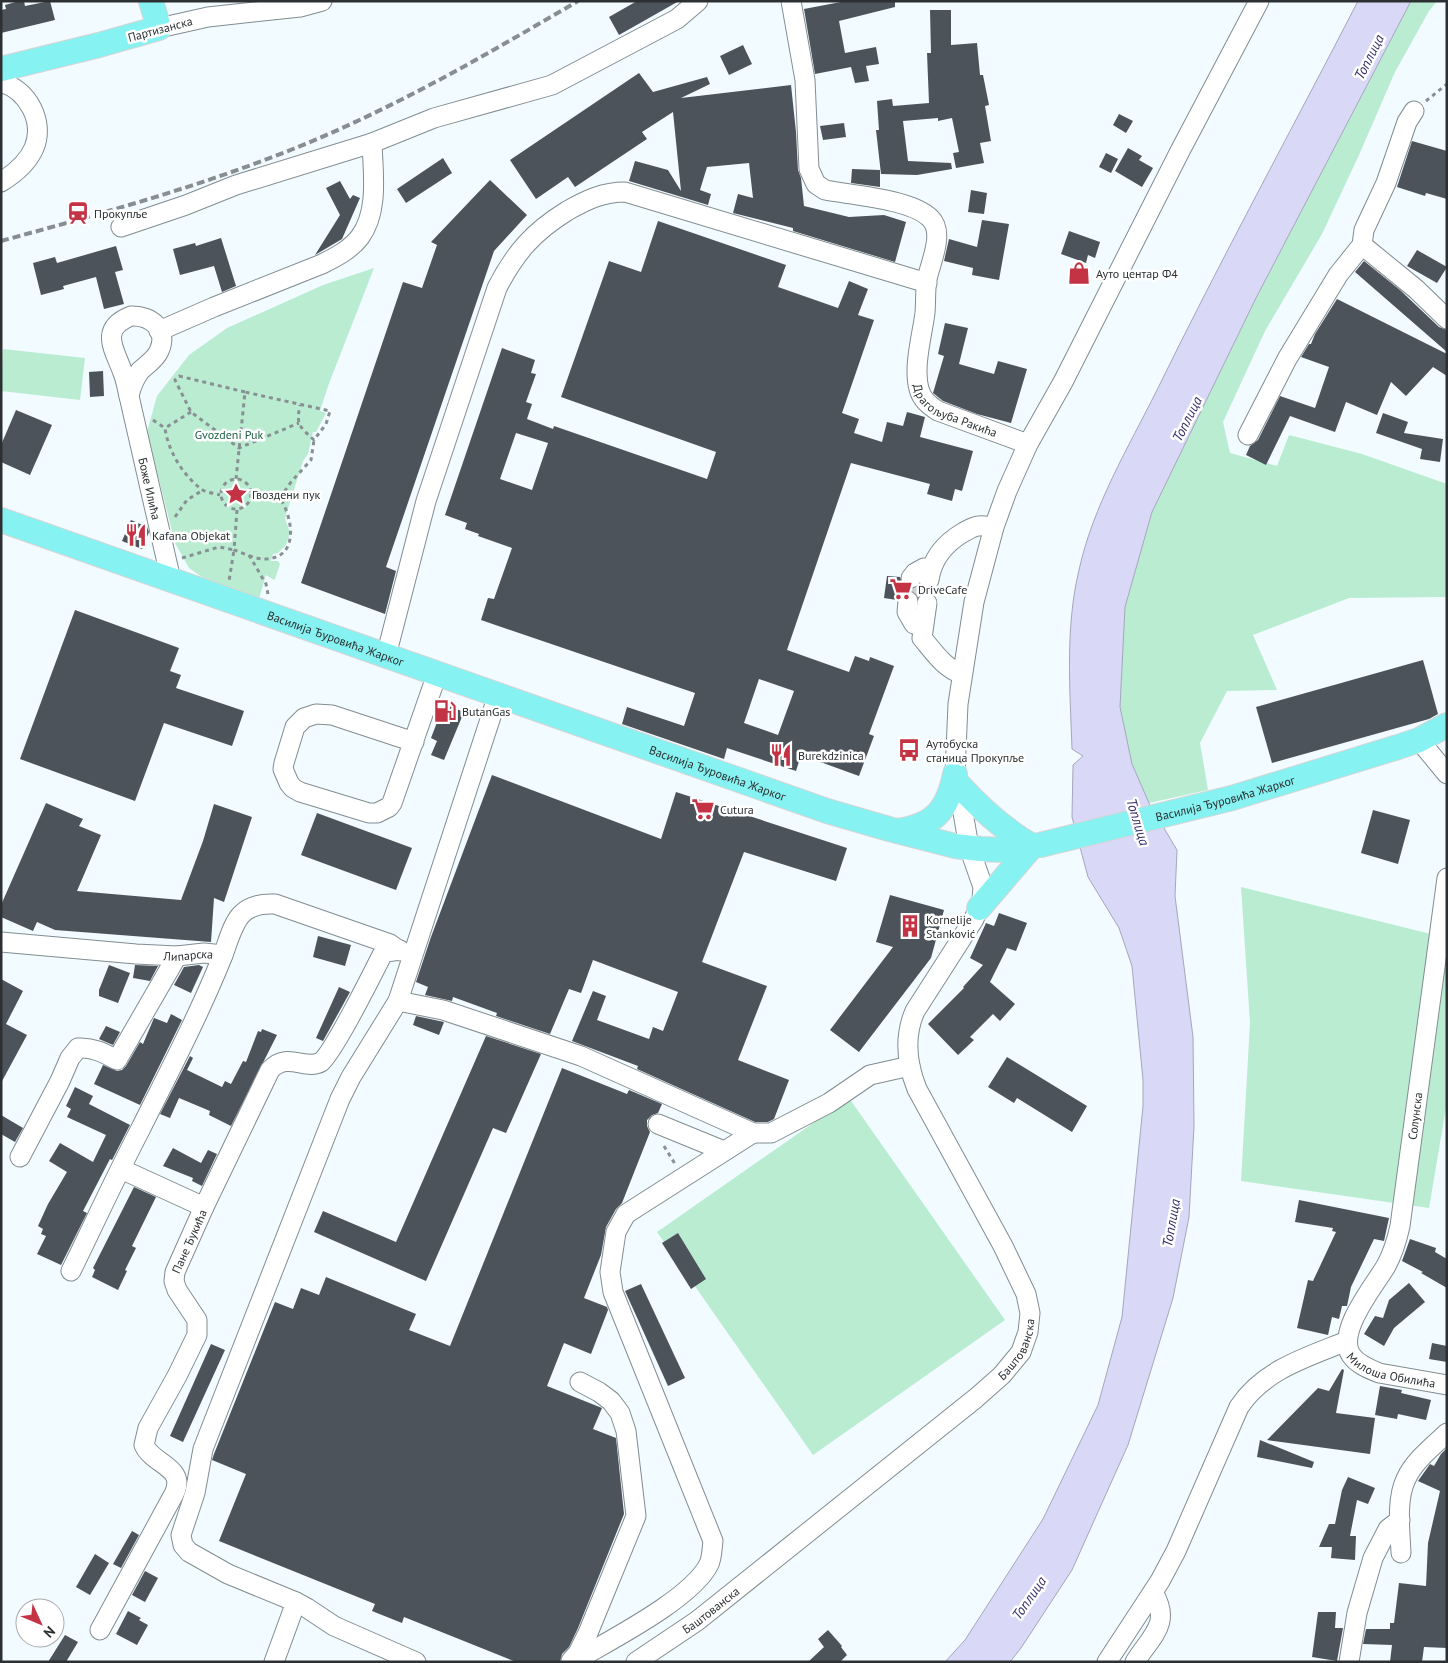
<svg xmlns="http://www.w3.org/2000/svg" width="1448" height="1663" viewBox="0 0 1448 1663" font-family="'PT Sans',sans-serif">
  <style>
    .green { fill: #baecd2 }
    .water { fill: #d9d8f7; stroke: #a5a6bc }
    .building { fill: #4d535a; fill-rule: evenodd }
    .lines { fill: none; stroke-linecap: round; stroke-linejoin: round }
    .minor-tunnel { stroke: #cad2d6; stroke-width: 19; stroke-dasharray: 19 9; stroke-linecap: butt }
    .minor-casing { stroke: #828d91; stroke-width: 21 }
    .major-casing { stroke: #d5d6d6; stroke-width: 26 }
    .path { stroke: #899093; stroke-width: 3; stroke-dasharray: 4 4; stroke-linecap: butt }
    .minor { stroke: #fff; stroke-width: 19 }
    .major { stroke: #86f2f1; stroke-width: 24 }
    .rail { stroke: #878e90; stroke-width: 4; stroke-dasharray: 8 4; stroke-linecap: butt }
    .labels { text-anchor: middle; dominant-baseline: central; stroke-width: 5; stroke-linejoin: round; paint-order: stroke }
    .street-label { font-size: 12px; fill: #2c3032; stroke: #fff }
    .poi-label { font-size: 12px; fill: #2c3032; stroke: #fff; text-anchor: start }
    .park-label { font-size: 12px; fill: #1d5e43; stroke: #fff }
    .water-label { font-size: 14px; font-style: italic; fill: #362e69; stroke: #fff }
  </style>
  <rect width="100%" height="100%" fill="#f2fbff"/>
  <g class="green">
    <path d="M1411,1H1437L1429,11L1395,72L1359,155L1322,234L1265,331L1223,422L1230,453L1277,466L1289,435L1362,454L1447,484V597L1349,598L1253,635L1277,690L1227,691L1200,743L1208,790L1149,803L1132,764L1120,707L1125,607L1152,512L1256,298Z"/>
    <path d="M374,268L328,386L320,411L326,413L316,432H313L308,454L303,461L285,518L290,533L286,545L278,553L273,554L271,561H278L280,564L275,579L274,580L266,575L258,602L219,589L189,568L175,543L147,432L157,396L189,355L227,328L323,285Z"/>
    <path d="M3,349L85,358L80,400L1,391Z"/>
    <path d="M1241,887L1431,934L1447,913V1102L1429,1208L1241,1181L1250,1023Z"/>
    <path d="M849,1098L1005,1320L813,1455L657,1232Z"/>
  </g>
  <path class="water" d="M1358,1H1411L1256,298L1152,512L1125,607L1120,707L1132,764L1149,803L1177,850L1175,896L1193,1037L1194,1126L1189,1217L1173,1298L1128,1445L1072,1570L1021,1648L1010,1662H945L965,1640L1043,1519L1098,1405L1122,1317L1143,1106V1080L1132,966L1119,928L1088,877L1072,817L1073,765L1083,756L1072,749C1070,690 1065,628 1079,570C1093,506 1128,448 1157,390C1221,259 1291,131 1358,1Z"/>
  <g class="building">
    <path d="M19,1H24L25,6L50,1L55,20L1,33V10L6,9L5,5Z"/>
    <path d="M637,1H679L619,35L609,17Z"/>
    <path d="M846,1H895V7L839,21L845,53L876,47L879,64L866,66L869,81L855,83L851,67L815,74L804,9Z"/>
    <path d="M930,10H951V45L977,43L980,75H983L989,105L985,106L991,141L980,143L984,163L956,168L953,153L959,152L952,118L938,121V118L903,121L908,161L951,163L952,169L917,175L881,174L876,130H879L877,101L892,99L893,106L929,103L927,53H931Z"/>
    <path d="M743,45L752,64L729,75L720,56Z"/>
    <path d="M639,73L653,92L707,77L710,84L681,98L791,85L796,132L798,170L801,178L804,206L849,217L884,215L906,222L895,262L793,231V228L733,213L738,194L753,198L749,163L707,167L700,190L711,194L708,205L629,181L635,161L668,170L681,191L673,112L642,132L647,139L575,187L568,177L536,199L510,160Z"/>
    <path d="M1119,114L1133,121L1126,133L1113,125Z"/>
    <path d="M844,123L846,137L823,140L820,126Z"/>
    <path d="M1412,141L1447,151V199L1426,193L1425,196L1397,187Z"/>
    <path d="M1128,148L1142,156L1139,160L1153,168L1142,187L1115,171Z"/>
    <path d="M1106,153L1118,159L1111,173L1099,167Z"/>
    <path d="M443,158L452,173L406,203L397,189Z"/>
    <path d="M852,169L880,170V187L851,183Z"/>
    <path d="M490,180L527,215L494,251L386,567L396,571L385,614L301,583L403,282L422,288L437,245L431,242Z"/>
    <path d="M340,181L350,199L353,195L360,198L342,239L315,255L340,215L326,188Z"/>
    <path d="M971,190L987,193L984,214L968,212Z"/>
    <path d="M982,220L1009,224L999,280L972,275L973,268L944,261L949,239L977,247Z"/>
    <path d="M658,221L786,265L778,287L838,308L849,281L868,289L858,315L874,320L842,413L859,419L854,433L882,442L887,422L903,426L907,412L925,417L920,437L973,451L962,491L955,489L952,501L927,494L930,484L851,463L787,650L849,672L855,656L869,661L870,657L894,666L869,734L874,736L859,776L801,755L796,771L727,748L724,759L622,724L627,707L684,726L695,693L481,620L488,598L494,599L512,548L478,536L479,534L465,529L467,523L445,515L502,348L535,360L531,373L536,374L526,402L532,404L527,419L553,429L554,426L707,479L716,452L561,397L609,261L641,272ZM516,433L548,443L532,490L500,479ZM759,679L794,691L778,735L744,723Z"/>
    <path d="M1069,231L1100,242L1095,258L1088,255L1086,263L1061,254Z"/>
    <path d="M221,238L236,286L222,292L214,266L180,275L173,249L195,243L196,246Z"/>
    <path d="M116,246L123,270L115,272L124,304L104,309L96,277L63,286L64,289L41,295L33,263L55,257L57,263Z"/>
    <path d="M1417,250L1447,267L1437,283L1407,266Z"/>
    <path d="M1364,261L1400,290L1439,327L1447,330V352L1355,272Z"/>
    <path d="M1337,299L1447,354V376L1433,367L1406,396L1391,382L1377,415L1346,402L1335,432L1290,416L1266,465L1246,455L1250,446L1258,440L1280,396L1315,408L1329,367L1301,357L1309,344H1311L1315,334Z"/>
    <path d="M945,323L968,328L959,364L994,374L998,361L1027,369L1011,423L977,414L943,401L933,393L944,356L938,354Z"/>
    <path d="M103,371L104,396L90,397L89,372Z"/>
    <path d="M16,410L52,425L30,475L1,462V445Z"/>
    <path d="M1383,413L1408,422L1404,433L1443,439L1440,462L1420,459L1422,449L1376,433Z"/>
    <path d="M131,520L147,527L149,532L142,549L122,541Z"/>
    <path d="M887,576L900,577L904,586L909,589H915L919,585L927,591L937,588L936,596L928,592L922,593L918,596L914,592L909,590L904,591L899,594L897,600L884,598Z"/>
    <path d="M75,610L179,648L170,671L181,675L176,688L244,711L232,746L164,723L135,801L20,759Z"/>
    <path d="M1423,660L1438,714L1429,719L1272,763L1256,707Z"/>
    <path d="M444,704L464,712L444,760L431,755L437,741L431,738Z"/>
    <path d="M492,775L661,839L676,792L847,848L836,881L744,852L702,962L767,986L738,1060L789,1080L774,1119L768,1122H755L637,1069L638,1066L572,1041L593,991L606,996L597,1020L649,1039L653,1027L663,1031L678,992L593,960L581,993L569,989L550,1034L496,1016L497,1013L453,997L452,1001L425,995L428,987L416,982L431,937Z"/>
    <path d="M46,803L83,819L79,826L101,835L77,891L181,900L203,841L214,804L252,817L224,902L214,898L211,942L55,930L37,922L33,931L1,917V905Z"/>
    <path d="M1373,810L1410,820L1398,864L1361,853Z"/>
    <path d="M317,813L412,848L396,890L301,855Z"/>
    <path d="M890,895L944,910L931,958L859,1052L830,1030L893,947L876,942Z"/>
    <path d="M999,913L1027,923L1016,951L1007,948L990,982L1015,1004L1000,1021L993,1014L970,1037L974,1040L958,1055L928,1024L964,988L963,987L983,965L970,958L986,923L994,926Z"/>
    <path d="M318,936L351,945L345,966L313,957Z"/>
    <path d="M109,965L130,973L118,1003L99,996V990Z"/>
    <path d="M135,965L158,966L150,981L133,978Z"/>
    <path d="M199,965L203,967L191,993L174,985L184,967Z"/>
    <path d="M1,979L23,991L6,1024L27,1035L1,1083Z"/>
    <path d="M339,987L350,992L323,1041L316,1038Z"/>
    <path d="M171,1014L182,1020L140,1105L94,1084L103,1065L117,1071L122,1070L126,1066L140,1042L143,1044L154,1018L167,1023Z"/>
    <path d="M416,1016L444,1022L439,1035L413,1025Z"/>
    <path d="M106,1026L120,1032L113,1045L99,1039Z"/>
    <path d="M262,1029L277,1035L231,1126L209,1115L210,1111L179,1098L170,1118L160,1114L190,1056L193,1058L187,1070L222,1087L225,1081L231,1084L243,1061L246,1062L258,1031L261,1032Z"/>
    <path d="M486,1036L541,1054L506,1133L493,1128L426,1281L314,1232L323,1211L396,1242Z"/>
    <path d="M1007,1057L1087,1106L1072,1132L1017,1098L1014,1103L988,1087Z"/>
    <path d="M562,1068L627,1094L629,1090L662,1104L658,1113L652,1115L647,1120V1126L650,1132L622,1203L616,1209L606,1227L601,1255L584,1298L607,1307L608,1310L591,1354L564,1343L547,1386L602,1408L593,1429L616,1438L624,1514L578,1628L569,1647L562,1654L560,1662H516L404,1617L402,1623L372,1611L375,1604L219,1541L246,1474L212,1460L214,1454L275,1302L293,1309L301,1288L319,1295L326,1277L416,1314L409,1330L450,1346Z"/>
    <path d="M75,1087L93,1096L89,1104L130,1125L112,1160L110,1159L83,1211L87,1213L61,1265L37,1254L46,1236L41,1234L43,1229L38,1226L48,1204L67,1172L49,1161L60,1143L93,1162L106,1135L67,1117L71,1109L66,1106Z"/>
    <path d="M1,1115L23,1128L15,1142L1,1134Z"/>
    <path d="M173,1148L201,1163L208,1150L217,1154L202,1186L192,1181L193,1178L163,1166Z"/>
    <path d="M134,1187L156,1197L132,1246L136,1248L125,1270L127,1271L118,1290L92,1277L95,1270L93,1268Z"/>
    <path d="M1299,1200L1389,1218L1384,1241L1374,1239L1351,1287L1347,1306H1342L1339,1319L1332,1317L1328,1335L1297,1328L1308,1280L1313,1281L1336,1232L1332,1231L1333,1228L1295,1222Z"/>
    <path d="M678,1233L706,1279L691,1289L662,1243Z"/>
    <path d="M1410,1239L1436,1248L1435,1252L1447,1259V1288L1421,1273L1423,1272L1402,1261Z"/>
    <path d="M1409,1283L1425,1302L1394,1328L1384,1346L1364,1334L1375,1316L1383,1318L1389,1300Z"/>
    <path d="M641,1284L685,1378L668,1386L625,1291Z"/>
    <path d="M1432,1343L1447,1346V1362L1429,1359Z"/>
    <path d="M211,1344L225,1350L183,1442L170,1436Z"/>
    <path d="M1342,1369L1344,1370L1336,1413L1375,1418L1370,1454L1267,1440L1318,1388L1329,1391Z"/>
    <path d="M1380,1386L1402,1390L1401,1393L1431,1400L1426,1420L1398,1414L1397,1419L1375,1415Z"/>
    <path d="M1260,1440L1314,1462L1312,1468L1257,1457Z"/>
    <path d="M1447,1448V1648L1424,1647L1422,1662H1390L1392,1645L1363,1644L1366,1629H1390V1623H1394L1399,1583L1426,1586L1428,1543L1440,1491L1418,1481L1430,1464L1434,1466L1441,1454Z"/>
    <path d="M1348,1477L1375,1488L1368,1504L1357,1500L1350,1536H1356L1355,1560L1331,1558L1332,1547H1319L1329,1524H1335L1342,1490Z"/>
    <path d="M132,1531L139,1535L121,1568L113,1564Z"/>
    <path d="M95,1554L109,1563L90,1595L76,1587Z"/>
    <path d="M145,1571L158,1578L145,1602L132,1595Z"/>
    <path d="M128,1611L141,1618L139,1620L148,1625L137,1645L116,1634Z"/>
    <path d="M1318,1612H1336L1335,1628H1343L1337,1661L1312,1657Z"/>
    <path d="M828,1630L842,1646L841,1647L847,1655L840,1662H808L824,1647L818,1639Z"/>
    <path d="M65,1635L78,1642L66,1662H48Z"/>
  </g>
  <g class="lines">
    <path class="minor-tunnel" d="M917,602L919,579"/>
    <defs>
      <g id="minor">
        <path id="s1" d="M791,1L805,80L809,169L816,184L825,190C851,195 911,199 930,218C945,232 931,261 927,279C925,290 926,302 925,313C922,336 913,367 919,389C922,400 929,405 938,411L1028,444"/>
        <path d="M159,28L208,17L300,7L322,1"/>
        <path d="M1,82C28,90 45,122 34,148C28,162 14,174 1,182"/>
        <path d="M121,227L186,205L236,185L372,143L434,118L552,85L677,19L698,1"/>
        <path d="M1362,245L1416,289L1447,319"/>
        <path d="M131,316C151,315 169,330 159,351C155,360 146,365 140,371C134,379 131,387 129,396C127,388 126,380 123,373C115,350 98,329 131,316Z"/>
        <path d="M159,331L214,307L322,264C336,257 350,250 360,237C379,211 373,173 372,143"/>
        <path id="s2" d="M129,396L171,580"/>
        <path d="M1248,435L1287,359L1338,275L1362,245L1364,230L1386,183L1407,122L1414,111"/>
        <path d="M911,578L915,573L924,568"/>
        <path d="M929,580C932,558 945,543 964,532C968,530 974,526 979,526C983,525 989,527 994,527"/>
        <path d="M908,601L907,612L914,624"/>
        <path d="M927,603L922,638C934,652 944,668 962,674"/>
        <path d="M386,656L426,501L497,288C515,253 533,232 567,211C586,200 603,192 625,192L927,283"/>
        <path d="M1419,740L1447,774"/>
        <path d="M414,742L332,715L316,714L304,718L295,727L284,763L283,769L289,783L293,788L300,792L369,813H377L389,807L392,803L437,674"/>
        <path id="s3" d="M1447,878L1400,1226C1397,1240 1393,1253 1386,1266C1374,1286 1336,1332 1351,1355C1357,1364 1369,1369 1379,1373L1447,1385"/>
        <path id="s4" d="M1,942L136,954L177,956L204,953L223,955C234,925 237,902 275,904L390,944L400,951"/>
        <path d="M398,1001L443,1010L581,1056L753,1133H771L829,1103L870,1075L910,1066"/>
        <path d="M658,1124L724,1151"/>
        <path d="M20,1157L60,1081L70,1058L78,1048C93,1047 104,1053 117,1060L177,956"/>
        <path d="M121,1169L204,1207"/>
        <path d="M71,1271C94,1224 116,1176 140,1130C169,1072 199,1015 223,955"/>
        <path d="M1401,1553C1400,1531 1396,1499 1406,1479C1414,1461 1432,1447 1447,1433"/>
        <path d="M296,1602L307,1608L334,1626L416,1662"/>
        <path id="s5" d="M100,1630L174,1494C187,1467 153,1465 144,1445L148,1428L177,1376L197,1335V1320L177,1290L174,1281L175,1272L204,1207L270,1070C288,1051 305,1071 321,1062C331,1057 374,971 382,955L386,952L400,950"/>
        <path d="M571,1661L578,1653L588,1633L636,1516L626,1431L620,1413L611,1401L599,1392L580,1382"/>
        <path d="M274,1662L296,1602L228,1574L189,1552L183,1545L181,1535L195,1493L203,1449L340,1099L351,1077L398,1001L498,695"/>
        <path d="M573,1662C608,1641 692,1599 709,1564C712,1558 712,1548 713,1541L613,1292L610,1272L616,1232L626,1214L753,1133"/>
        <path id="s6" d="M636,1662L697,1621L976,1398L1002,1375L1021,1352L1028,1332L1030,1313L1026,1294L1003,1246L917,1089C907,1064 904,1036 915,1011L974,919L982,899L983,887L969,847L958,784L955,774L958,704L974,602L994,527L1007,491L1028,444L1063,382L1180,151L1259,1"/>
        <path d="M1107,1662L1160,1581L1176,1551L1239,1407C1263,1370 1307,1357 1347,1341"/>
        <path d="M1135,1662C1151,1636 1172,1624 1153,1592"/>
        <path d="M1349,1662L1357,1613L1373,1558L1388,1529L1400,1520"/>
      </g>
      <g id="major">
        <path d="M1,69L99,45L159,28L151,1"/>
        <path id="s7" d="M1,520L827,811L889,829L955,846L981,849L1005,850L1040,845L1232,798L1398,747L1419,740L1447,725"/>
        <path d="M958,784C980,808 1004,830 1032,846L979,908"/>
        <path d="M897,831C934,826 948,810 955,774"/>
      </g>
    </defs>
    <use href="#minor" class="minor-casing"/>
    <use href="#major" class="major-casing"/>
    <g class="path">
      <path d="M1426,101L1447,84"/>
      <path d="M245,392L179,376L175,380L191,412L239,448L299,423"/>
      <path d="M191,412L165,428C168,451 183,475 201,489C206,493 214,493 220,495"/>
      <path d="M153,420L165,428"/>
      <circle cx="236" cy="494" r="15"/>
      <path d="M236,479L245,392L330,411L326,424L314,440C299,426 296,425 300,405"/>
      <path d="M280,498L291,482L311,460L314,440"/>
      <path d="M237,510L234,550C243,553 255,559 264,559C300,559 293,518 280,498L251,496"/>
      <path d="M175,517L187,500L203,490"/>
      <path d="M249,555L266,584L268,594"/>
      <path d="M182,558L219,547L234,550L229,581"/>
      <path d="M664,1146L675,1164"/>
    </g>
    <use href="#minor" class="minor"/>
    <use href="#major" class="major"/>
    <path class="rail" d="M1,241C100,214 198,187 293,149C393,109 486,55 578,1"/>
  </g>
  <defs>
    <symbol id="station-bare" viewBox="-9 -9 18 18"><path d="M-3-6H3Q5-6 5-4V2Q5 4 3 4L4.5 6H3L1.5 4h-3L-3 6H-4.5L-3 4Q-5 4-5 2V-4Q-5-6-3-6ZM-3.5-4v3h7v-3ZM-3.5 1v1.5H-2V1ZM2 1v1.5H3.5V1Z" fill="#c43344" stroke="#fff" stroke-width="2.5" paint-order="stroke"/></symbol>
    <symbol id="shop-bare" viewBox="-9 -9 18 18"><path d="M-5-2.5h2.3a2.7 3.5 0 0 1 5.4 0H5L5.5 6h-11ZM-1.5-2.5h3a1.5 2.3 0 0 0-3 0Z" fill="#c43344" stroke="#fff" stroke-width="2.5" paint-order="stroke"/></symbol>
    <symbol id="sight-bare" viewBox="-9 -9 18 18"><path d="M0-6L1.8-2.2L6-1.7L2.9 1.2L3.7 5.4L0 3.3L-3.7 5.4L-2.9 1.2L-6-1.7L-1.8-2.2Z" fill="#c43344" stroke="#fff" stroke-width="2.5" paint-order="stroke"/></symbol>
    <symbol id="restaurant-bare" viewBox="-9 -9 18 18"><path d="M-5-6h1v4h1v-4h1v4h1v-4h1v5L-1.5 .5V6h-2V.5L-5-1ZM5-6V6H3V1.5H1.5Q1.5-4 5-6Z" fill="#c43344" stroke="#fff" stroke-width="2.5" paint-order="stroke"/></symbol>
    <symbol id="supermarket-bare" viewBox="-9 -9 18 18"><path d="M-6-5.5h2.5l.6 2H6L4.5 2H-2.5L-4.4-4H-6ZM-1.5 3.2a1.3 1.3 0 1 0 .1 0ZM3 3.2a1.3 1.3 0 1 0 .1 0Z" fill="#c43344" stroke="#fff" stroke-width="2.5" paint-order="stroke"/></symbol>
    <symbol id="fuel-bare" viewBox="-9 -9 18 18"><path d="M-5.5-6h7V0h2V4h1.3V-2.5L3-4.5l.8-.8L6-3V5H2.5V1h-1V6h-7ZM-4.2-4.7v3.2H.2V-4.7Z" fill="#c43344" stroke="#fff" stroke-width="2.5" paint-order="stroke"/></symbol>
    <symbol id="bus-bare" viewBox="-9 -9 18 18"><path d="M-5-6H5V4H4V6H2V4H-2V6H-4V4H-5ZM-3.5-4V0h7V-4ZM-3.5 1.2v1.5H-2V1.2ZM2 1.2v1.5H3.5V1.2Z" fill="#c43344" stroke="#fff" stroke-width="2.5" paint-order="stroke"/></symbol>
    <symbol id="building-bare" viewBox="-9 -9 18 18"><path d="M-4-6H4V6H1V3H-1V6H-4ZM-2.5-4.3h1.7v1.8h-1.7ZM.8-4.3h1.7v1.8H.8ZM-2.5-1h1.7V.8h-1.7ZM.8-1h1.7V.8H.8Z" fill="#c43344" stroke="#fff" stroke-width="2.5" paint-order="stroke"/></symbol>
  </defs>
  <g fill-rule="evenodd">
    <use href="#station-bare" x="62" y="197" width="32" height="32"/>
    <use href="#shop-bare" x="1063" y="257" width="32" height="32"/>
    <use href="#sight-bare" x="220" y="478" width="32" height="32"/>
    <use href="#restaurant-bare" x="120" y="519" width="32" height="32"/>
    <use href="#supermarket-bare" x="885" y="573" width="32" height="32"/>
    <use href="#fuel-bare" x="429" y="695" width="32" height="32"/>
    <use href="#bus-bare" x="893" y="734" width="32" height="32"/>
    <use href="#restaurant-bare" x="765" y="739" width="32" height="32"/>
    <use href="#supermarket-bare" x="687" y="793" width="32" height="32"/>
    <use href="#building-bare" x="894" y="910" width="32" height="32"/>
  </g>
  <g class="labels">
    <g class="street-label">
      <text transform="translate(160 29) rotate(-15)">Партизанска</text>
      <text stroke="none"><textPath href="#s1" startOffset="525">Драгољуба Ракића</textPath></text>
      <text stroke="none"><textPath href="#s2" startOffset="95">Боже Илића</textPath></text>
      <text stroke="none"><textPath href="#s7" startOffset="355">Василија Ђуровића Жарког</textPath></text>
      <text stroke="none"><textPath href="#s7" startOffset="760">Василија Ђуровића Жарког</textPath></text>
      <text stroke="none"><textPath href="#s7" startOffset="1285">Василија Ђуровића Жарког</textPath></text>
      <text stroke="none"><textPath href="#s4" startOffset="188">Липарска</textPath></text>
      <text transform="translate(1415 1116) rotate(-83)">Солунска</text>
      <text stroke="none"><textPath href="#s5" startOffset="444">Пане Ђукића</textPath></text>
      <text stroke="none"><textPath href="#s6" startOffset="496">Баштованска</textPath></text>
      <text stroke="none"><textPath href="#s3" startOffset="538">Милоша Обилића</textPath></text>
      <text stroke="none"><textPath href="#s6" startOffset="91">Баштованска</textPath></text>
    </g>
    <g class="poi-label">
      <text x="94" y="213">Прокупље</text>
      <text x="1096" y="273">Ауто центар Ф4</text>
      <text x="252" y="494">Гвоздени пук</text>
      <text x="152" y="535">Kafana Objekat</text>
      <text x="918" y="589">DriveCafe</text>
      <text x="462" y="711">ButanGas</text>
      <text x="926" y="743">Аутобуска<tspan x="926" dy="14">станица Прокупље</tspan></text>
      <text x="798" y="755">Burekdzinica</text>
      <text x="720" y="809">Cutura</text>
      <text x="926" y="919">Kornelije<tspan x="926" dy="14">Stanković</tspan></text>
    </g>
    <g class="park-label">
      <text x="229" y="434">Gvozdeni Puk</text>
    </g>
    <g class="water-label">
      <text transform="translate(1369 57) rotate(-63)">Топлица</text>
      <text transform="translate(1187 419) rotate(-63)">Топлица</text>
      <text transform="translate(1138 822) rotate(73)">Топлица</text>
      <text transform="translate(1171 1223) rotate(-80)">Топлица</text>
      <text transform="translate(1029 1598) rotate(-55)">Топлица</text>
    </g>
  </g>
  <rect width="1448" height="1663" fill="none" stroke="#2c3032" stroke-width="5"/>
  <g transform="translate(40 1623) rotate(134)"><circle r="24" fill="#ffffff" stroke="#abacad"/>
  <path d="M0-4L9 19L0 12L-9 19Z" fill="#c43344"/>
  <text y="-8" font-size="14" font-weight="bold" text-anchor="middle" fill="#2c3032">N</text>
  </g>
</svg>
